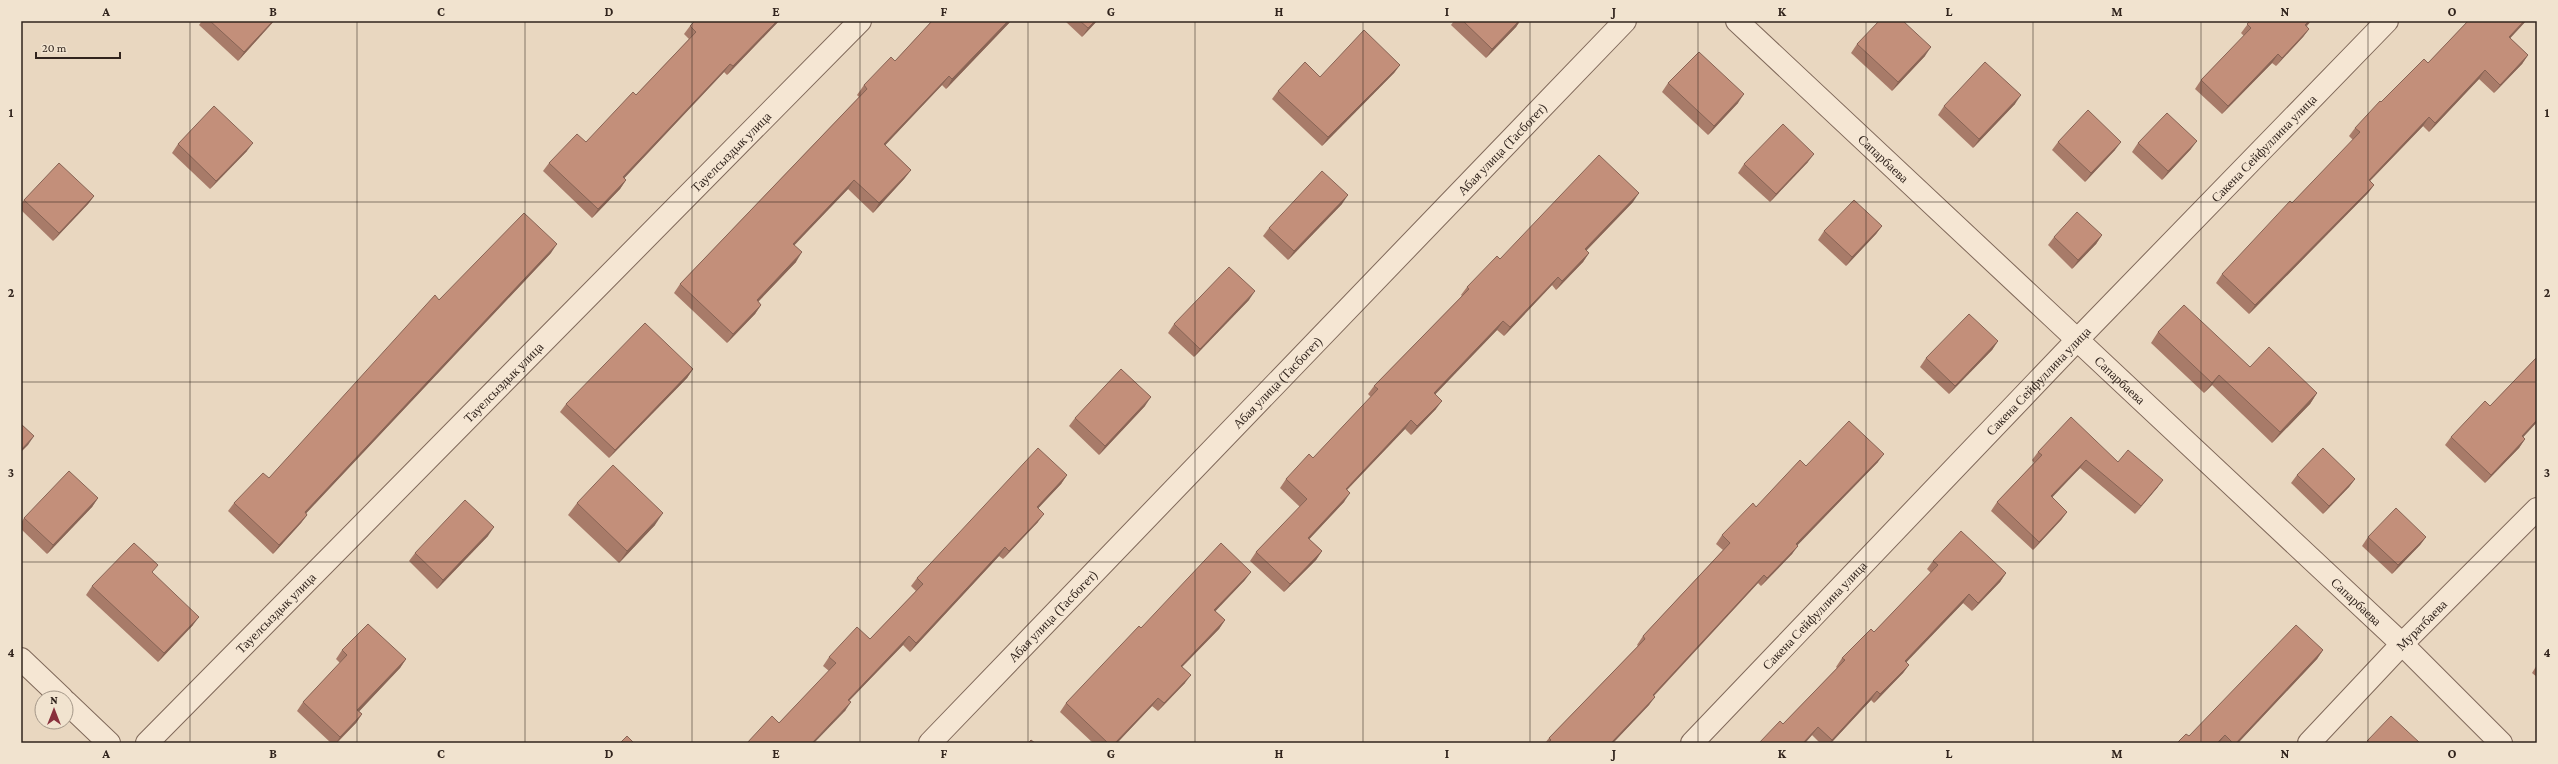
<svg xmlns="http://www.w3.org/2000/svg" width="2558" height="764" viewBox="0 0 2558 764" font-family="'Crimson Pro',serif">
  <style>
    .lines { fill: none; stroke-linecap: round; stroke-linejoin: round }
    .minor-casing { stroke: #80695a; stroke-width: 24 }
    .minor { stroke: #f5e6d3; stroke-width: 22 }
    .wall { fill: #a87b69 }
    .shaded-wall { fill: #886455 }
    .building { fill: #c38f7a; stroke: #886455 }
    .grid { fill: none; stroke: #31241d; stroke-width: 1; stroke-opacity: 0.55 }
    .labels { text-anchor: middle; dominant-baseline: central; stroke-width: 3; stroke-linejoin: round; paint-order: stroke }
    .street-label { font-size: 13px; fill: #31241d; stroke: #f1e3cf }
    .neatline { fill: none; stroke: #31241d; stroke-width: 1.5 }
    .grid-label { font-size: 13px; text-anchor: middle; font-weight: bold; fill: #31241d }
  </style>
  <rect width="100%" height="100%" fill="#e9d7c0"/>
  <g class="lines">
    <defs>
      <g id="minor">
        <path id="s1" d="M1737,21L2402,644L2501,743"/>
        <path d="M21,659L62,698"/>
        <path d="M66,702L109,743"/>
        <path id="s2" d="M147,743L860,21"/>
        <path id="s3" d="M930,743L1625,21"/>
        <path id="s4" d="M1692,743L2077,340L2387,21"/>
        <path id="s5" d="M2309,743L2402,644L2537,509"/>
      </g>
    </defs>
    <use href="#minor" class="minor-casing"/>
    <use href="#minor" class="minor"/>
  </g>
  <g class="wall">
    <path d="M202,21H274L238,61L199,25Z"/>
    <path d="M695,21H779L727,75L724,72L624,178L626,180L620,189L592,218L543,171L549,163L586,142L636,95L689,39L684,34L690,26Z"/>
    <path d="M932,21H1011L946,89L942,85L885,145L911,170L904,179L873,213L848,189L794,245L796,262L758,302L761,305L755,314L727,343L674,293L680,284L859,97L857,95L864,85L895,61Z"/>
    <path d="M1065,21H1097L1082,37Z"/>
    <path d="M1454,21H1520L1516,27L1486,58L1451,25Z"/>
    <path d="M2250,21H2311L2307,26L2309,29L2303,37L2276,66L2272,63L2222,114L2195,89L2201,80L2244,36L2241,33Z"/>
    <path d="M2468,21H2526L2510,38L2528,55L2522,64L2494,93L2479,79L2429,132L2423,126L2370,181L2374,185L2368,193L2249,314L2216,283L2222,274L2292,203L2353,140L2349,136L2355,128L2381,102L2428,63Z"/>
    <path d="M1857,44L1925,56L1892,91L1851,53Z"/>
    <path d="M1400,65L1394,73L1322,146L1272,99L1278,91L1320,77Z"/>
    <path d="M1668,83L1738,103L1708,135L1662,92Z"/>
    <path d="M2015,104L1973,148L1938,115L1944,106Z"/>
    <path d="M2058,142L2115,150L2085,182L2052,150Z"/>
    <path d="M2138,143L2191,149L2162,180L2132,152Z"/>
    <path d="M178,144L247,151L210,189L172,153Z"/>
    <path d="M1808,162L1770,202L1738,173L1744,164Z"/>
    <path d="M94,196L88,204L53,241L21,210V204L24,200Z"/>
    <path d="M1633,202L1586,251L1589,253L1583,262L1556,290L1552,285L1504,336L1497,330L1435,394L1436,409L1411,435L1405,429L1347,490L1344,502L1309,539L1322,551L1316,560L1284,592L1250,561L1256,552L1300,507L1280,488L1286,479L1313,458L1371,397L1368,394L1374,386L1462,296L1461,295L1467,287L1500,259Z"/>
    <path d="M1342,204L1288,260L1263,236L1269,228Z"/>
    <path d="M1882,226L1876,234L1846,266L1818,240L1824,231Z"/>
    <path d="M2102,235L2096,244L2072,269L2048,245L2054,237Z"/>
    <path d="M551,253L306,513L307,515L301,523L273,554L228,511L234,503L269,478L439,300Z"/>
    <path d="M1249,300L1194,357L1168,333L1174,324Z"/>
    <path d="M2158,332L2250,367L2317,393L2310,404L2272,443L2212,385L2204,393L2151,343Z"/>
    <path d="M1998,341L1992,350L1949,394L1920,367L1926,358Z"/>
    <path d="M2537,357V422L2523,437L2525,439L2519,448L2485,483L2445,445L2451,437L2490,406Z"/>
    <path d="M693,369L687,378L609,458L560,412L566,404Z"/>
    <path d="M1145,406L1099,455L1069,426L1075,418Z"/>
    <path d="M2038,452L2118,462L2163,480L2157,488L2135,514L2080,468L2052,497L2067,512L2061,520L2033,550L1991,511L1997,502L2034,463L2032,460Z"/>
    <path d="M1878,462L1797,545L1792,554L1761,586L1758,583L1654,696L1649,705L1613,743H1545L1549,738L1638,646L1637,645L1643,636L1723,550L1716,544L1722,535L1806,466Z"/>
    <path d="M1067,475L1061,484L1038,508V522L1003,559L999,556L910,652L903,645L849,701L845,711L779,723L829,671L823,666L829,657L870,639L916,591L911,586L917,578Z"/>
    <path d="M2297,475L2355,479L2349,487L2323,514L2291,483Z"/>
    <path d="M98,498L92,507L47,554L21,529V523L24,518Z"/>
    <path d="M577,503L655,525L619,563L568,515Z"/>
    <path d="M488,536L437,589L409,561L415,553Z"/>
    <path d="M2368,537H2426L2420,545L2392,574L2362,546Z"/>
    <path d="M1933,561L2006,573L2000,582L1972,611L1963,603L1906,662L1909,665L1903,673L1874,703L1871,700L1831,743H1820L1812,735L1805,743H1759L1783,724L1837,668L1836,667L1842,658L1874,632L1931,573L1927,569Z"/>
    <path d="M1245,580L1215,611L1225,620L1219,629L1182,667L1185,683L1158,711L1152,706L1117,743H1093L1060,712L1066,703L1141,628Z"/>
    <path d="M92,586L193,625L158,662L86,595Z"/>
    <path d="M342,650L406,659L400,668L359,711L362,714L356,723L337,743H331L297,711L303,702L340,663L336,659Z"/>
    <path d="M2323,650L2317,659L2238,743H2177Z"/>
    <path d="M2537,665V677L2532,673Z"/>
  </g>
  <g class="shaded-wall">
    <path d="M273,21H274L238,61L244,52Z"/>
    <path d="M777,21H779L727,75L733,66Z"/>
    <path d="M1008,21H1011L946,89L952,79Z"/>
    <path d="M1095,21H1097L1082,37L1088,28Z"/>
    <path d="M1519,21H1520L1516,27L1486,58L1492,49Z"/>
    <path d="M2309,21H2311L2299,33L2305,25Z"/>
    <path d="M2524,21H2526L2503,46L2509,37Z"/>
    <path d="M2309,29L2303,37L2276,66L2282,58Z"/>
    <path d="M1931,47L1925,56L1892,91L1898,82Z"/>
    <path d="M2278,54L2272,63L2222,114L2228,106Z"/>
    <path d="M2528,55L2522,64L2494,93L2500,85Z"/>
    <path d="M730,64L724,72L617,186L623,177Z"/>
    <path d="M1400,65L1394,73L1322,146L1328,137Z"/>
    <path d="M2485,70L2479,79L2429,132L2435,123Z"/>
    <path d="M949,76L942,85L877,154L884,144Z"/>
    <path d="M1744,94L1738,103L1708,135L1714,126Z"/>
    <path d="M2021,95L2015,104L1973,148L1979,139Z"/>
    <path d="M2429,117L2423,126L2363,188L2369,180Z"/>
    <path d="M2197,141L2191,149L2162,180L2168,171Z"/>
    <path d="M2121,142L2115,150L2085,182L2091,173Z"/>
    <path d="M253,143L247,151L210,189L216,181Z"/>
    <path d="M1814,154L1808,162L1770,202L1776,194Z"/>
    <path d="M911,170L904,179L873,213L879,203Z"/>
    <path d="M626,180L620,189L592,218L598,209Z"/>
    <path d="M854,180L848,189L787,253L793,244Z"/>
    <path d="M2374,185L2368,193L2249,314L2255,305Z"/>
    <path d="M1639,193L1633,202L1579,258L1585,249Z"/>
    <path d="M1348,195L1342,204L1288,260L1294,251Z"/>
    <path d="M94,196L88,204L53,241L59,233Z"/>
    <path d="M1882,226L1876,234L1846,266L1852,257Z"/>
    <path d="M2102,235L2096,244L2072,269L2078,260Z"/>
    <path d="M557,244L551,253L299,521L305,512Z"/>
    <path d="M802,252L796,262L750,310L757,300Z"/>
    <path d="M1589,253L1583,262L1556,290L1562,281Z"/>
    <path d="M1558,277L1552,285L1504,336L1510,327Z"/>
    <path d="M1255,291L1249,300L1194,357L1200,349Z"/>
    <path d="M761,305L755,314L727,343L733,334Z"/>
    <path d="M1503,321L1497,330L1428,402L1434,393Z"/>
    <path d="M1998,341L1992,350L1949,394L1955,386Z"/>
    <path d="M693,369L687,378L609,458L615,450Z"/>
    <path d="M2219,375L2212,385L2204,393L2212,383Z"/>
    <path d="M2317,393L2310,404L2272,443L2280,432Z"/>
    <path d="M1151,397L1145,406L1099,455L1105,446Z"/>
    <path d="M1442,401L1436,409L1411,435L1417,426Z"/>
    <path d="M1411,420L1405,429L1340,497L1346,489Z"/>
    <path d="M2537,420V422L2516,445L2522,436Z"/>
    <path d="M34,436L28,445L21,452V450Z"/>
    <path d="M2525,439L2519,448L2485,483L2491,475Z"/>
    <path d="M1884,454L1878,462L1790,553L1796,544Z"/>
    <path d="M2086,460L2080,468L2045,505L2051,496Z"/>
    <path d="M1067,475L1061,484L1031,516L1037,507Z"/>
    <path d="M2355,479L2349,487L2323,514L2329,506Z"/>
    <path d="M2163,480L2157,488L2135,514L2141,506Z"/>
    <path d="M1350,493L1344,502L1302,547L1308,538Z"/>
    <path d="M98,498L92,507L47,554L53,545Z"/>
    <path d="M2067,512L2061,520L2033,550L2039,542Z"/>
    <path d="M663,513L655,525L619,563L627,551Z"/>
    <path d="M1044,514L1038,522L1003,559L1009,551Z"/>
    <path d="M307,515L301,523L273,554L279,545Z"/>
    <path d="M494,527L488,536L437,589L443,580Z"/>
    <path d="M2426,537L2420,545L2392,574L2398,565Z"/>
    <path d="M1798,546L1792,554L1761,586L1767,578Z"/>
    <path d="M1005,547L999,556L910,652L916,643Z"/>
    <path d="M1322,551L1316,560L1284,592L1290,584Z"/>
    <path d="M1251,572L1245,580L1208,619L1214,610Z"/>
    <path d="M2006,573L2000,582L1972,611L1978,603Z"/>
    <path d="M1764,575L1758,583L1647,703L1653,695Z"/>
    <path d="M1969,594L1963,603L1899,670L1905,661Z"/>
    <path d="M199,617L193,625L158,662L164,653Z"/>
    <path d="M1225,620L1219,629L1175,674L1181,666Z"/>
    <path d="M909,636L903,645L842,708L848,700Z"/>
    <path d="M2323,650L2317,659L2238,743H2236Z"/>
    <path d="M406,659L400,668L352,719L357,710Z"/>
    <path d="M1909,665L1903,673L1874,703L1880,694Z"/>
    <path d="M1191,675L1185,683L1158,711L1164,703Z"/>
    <path d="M1877,691L1871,700L1831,743H1829L1832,740Z"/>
    <path d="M1655,697L1649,705L1613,743H1611Z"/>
    <path d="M1158,698L1152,706L1117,743H1115Z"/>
    <path d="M851,702L845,711L814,743H812Z"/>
    <path d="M362,714L356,723L336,743L340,737Z"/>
    <path d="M1818,727L1812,735L1805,743H1803Z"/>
    <path d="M2225,735L2219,743H2217Z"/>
  </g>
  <g class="building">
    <path d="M210,21H273L244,52Z"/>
    <path d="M695,21H777L733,66L730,64L623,177L626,180L598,209L549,163L577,134L586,142L633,92L636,95L696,32L690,26Z"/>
    <path d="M932,21H1008L952,79L949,76L884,144L911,170L879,203L854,180L793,244L802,252L757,300L761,305L733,334L680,284L867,89L864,85L891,57L895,61Z"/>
    <path d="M1080,21H1095L1088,28Z"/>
    <path d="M1463,21H1519L1492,49Z"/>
    <path d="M1879,21H1903L1931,47L1898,82L1857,44Z"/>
    <path d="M2250,21H2309L2305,25L2309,29L2282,58L2278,54L2228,106L2201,80L2251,28L2247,24Z"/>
    <path d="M2468,21H2524L2509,37L2528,55L2500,85L2485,70L2435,123L2429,117L2369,180L2374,185L2255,305L2222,274L2290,201L2292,203L2360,132L2355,128L2380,101L2381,102L2424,59L2428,63Z"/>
    <path d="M1364,30L1400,65L1328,137L1278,91L1305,62L1320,77Z"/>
    <path d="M1699,52L1744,94L1714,126L1668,83Z"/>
    <path d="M1985,62L2021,95L1979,139L1944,106Z"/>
    <path d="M214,106L253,143L216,181L178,144Z"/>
    <path d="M2088,110L2121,142L2091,173L2058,142Z"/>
    <path d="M2167,113L2197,141L2168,171L2138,143Z"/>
    <path d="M1783,124L1814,154L1776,194L1744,164Z"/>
    <path d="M1599,155L1639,193L1585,249L1589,253L1562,281L1558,277L1510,327L1503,321L1434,393L1442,401L1417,426L1411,420L1346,489L1350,493L1308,538L1322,551L1290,584L1256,552L1307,499L1286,479L1309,454L1313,458L1378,389L1374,386L1469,289L1467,287L1497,256L1500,259Z"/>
    <path d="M59,163L94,196L59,233L24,200Z"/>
    <path d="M1322,171L1348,195L1294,251L1269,228Z"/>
    <path d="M1854,200L1882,226L1852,257L1824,231Z"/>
    <path d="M2077,212L2102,235L2078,260L2054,237Z"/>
    <path d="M524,213L557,244L305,512L307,515L279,545L234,503L263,473L269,478L435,295L439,300Z"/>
    <path d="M1229,267L1255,291L1200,349L1174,324Z"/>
    <path d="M2184,305L2250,367L2269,347L2317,393L2280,432L2219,375L2212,383L2158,332Z"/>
    <path d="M1969,314L1998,341L1955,386L1926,358Z"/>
    <path d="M645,323L693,369L615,450L566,404Z"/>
    <path d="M2537,357V420L2522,436L2525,439L2491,475L2451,437L2485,401L2490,406Z"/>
    <path d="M1121,369L1151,397L1105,446L1075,418Z"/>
    <path d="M2071,417L2118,462L2128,450L2163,480L2141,506L2086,460L2051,496L2067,512L2039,542L1997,502L2042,455L2038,452Z"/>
    <path d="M1849,421L1884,454L1796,544L1798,546L1767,578L1764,575L1653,695L1655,697L1611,743H1548L1551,740L1549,738L1645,639L1643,636L1730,543L1722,535L1753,503L1756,507L1800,460L1806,466Z"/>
    <path d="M21,424L34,436L21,450Z"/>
    <path d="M1038,448L1067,475L1037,507L1044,514L1009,551L1005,547L916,643L909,636L848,700L851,702L812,743H747L772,716L779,723L836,663L829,657L857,627L870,639L923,584L917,578Z"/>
    <path d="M2323,448L2355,479L2329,506L2297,475Z"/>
    <path d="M613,465L663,513L627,551L577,503Z"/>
    <path d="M69,471L98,498L53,545L24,518Z"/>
    <path d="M465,500L494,527L443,580L415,553Z"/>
    <path d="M2396,508L2426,537L2398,565L2368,537Z"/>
    <path d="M1961,531L2006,573L1978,603L1969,594L1905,661L1909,665L1880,694L1877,691L1832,740L1818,727L1803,743H1759L1780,721L1783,724L1845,660L1842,658L1871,629L1874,632L1938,565L1933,561Z"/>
    <path d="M134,543L158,565L152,572L199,617L164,653L92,586Z"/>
    <path d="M1221,543L1251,572L1214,610L1225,620L1181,666L1191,675L1164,703L1158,698L1115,743H1108L1066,703L1139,626L1141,628Z"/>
    <path d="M368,624L406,659L357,710L362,714L340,737L303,702L347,655L342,650Z"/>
    <path d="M2296,625L2323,650L2236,743H2233L2225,735L2217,743H2177L2186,734L2189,736Z"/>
    <path d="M2391,716L2420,743H2370L2367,741Z"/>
    <path d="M627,736L634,743H620Z"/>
    <path d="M1031,740L1035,743H1028Z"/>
  </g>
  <path class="grid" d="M190,21V743M357,21V743M525,21V743M692,21V743M860,21V743M1028,21V743M1195,21V743M1363,21V743M1530,21V743M1698,21V743M1866,21V743M2033,21V743M2201,21V743M2368,21V743M21,202H2537M21,382H2537M21,562H2537"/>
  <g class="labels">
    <g class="street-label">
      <text stroke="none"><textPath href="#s4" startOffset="825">Сакена Сейфуллина улица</textPath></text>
      <text stroke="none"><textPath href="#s3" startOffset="825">Абая улица (Тасбогет)</textPath></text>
      <text stroke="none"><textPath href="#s2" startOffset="831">Тауелсыздык улица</textPath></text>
      <text stroke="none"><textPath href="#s1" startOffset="201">Сапарбаева</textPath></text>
      <text stroke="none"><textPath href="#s1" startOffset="525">Сапарбаева</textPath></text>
      <text stroke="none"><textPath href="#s4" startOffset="501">Сакена Сейфуллина улица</textPath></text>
      <text stroke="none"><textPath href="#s2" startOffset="507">Тауелсыздык улица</textPath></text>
      <text stroke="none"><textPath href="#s3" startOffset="501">Абая улица (Тасбогет)</textPath></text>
      <text stroke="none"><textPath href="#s1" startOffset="849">Сапарбаева</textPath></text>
      <text stroke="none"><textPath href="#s2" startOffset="183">Тауелсыздык улица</textPath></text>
      <text stroke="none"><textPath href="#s3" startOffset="177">Абая улица (Тасбогет)</textPath></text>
      <text stroke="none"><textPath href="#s4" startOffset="177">Сакена Сейфуллина улица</textPath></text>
      <text stroke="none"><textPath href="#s5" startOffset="163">Муратбаева</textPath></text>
    </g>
  </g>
  <rect width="2558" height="764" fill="none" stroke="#f1e3cf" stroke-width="44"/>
  <g transform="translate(54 710)"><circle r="19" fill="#f1e3cf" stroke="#a49788"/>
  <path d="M0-3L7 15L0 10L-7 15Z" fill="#89303c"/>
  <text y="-6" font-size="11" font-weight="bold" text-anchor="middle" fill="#31241d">N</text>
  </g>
  <path d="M36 52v6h84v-6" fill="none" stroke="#31241d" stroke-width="2"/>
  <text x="42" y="52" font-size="12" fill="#31241d" stroke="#f1e3cf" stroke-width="3" paint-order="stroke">20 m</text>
  <rect x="22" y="22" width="2514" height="720" class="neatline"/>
  <g class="grid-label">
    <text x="106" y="16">A</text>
    <text x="273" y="16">B</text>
    <text x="441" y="16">C</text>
    <text x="609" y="16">D</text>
    <text x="776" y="16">E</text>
    <text x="944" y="16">F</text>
    <text x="1111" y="16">G</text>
    <text x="1279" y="16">H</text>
    <text x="1447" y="16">I</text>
    <text x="1614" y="16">J</text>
    <text x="1782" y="16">K</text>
    <text x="1949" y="16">L</text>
    <text x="2117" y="16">M</text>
    <text x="2285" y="16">N</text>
    <text x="2452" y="16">O</text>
    <text x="11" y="117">1</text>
    <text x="2547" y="117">1</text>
    <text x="11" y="297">2</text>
    <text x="2547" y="297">2</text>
    <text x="11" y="477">3</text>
    <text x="2547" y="477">3</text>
    <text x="11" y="657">4</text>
    <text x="2547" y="657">4</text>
    <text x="106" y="758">A</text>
    <text x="273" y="758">B</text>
    <text x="441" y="758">C</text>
    <text x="609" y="758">D</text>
    <text x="776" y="758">E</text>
    <text x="944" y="758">F</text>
    <text x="1111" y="758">G</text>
    <text x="1279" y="758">H</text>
    <text x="1447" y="758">I</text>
    <text x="1614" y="758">J</text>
    <text x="1782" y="758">K</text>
    <text x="1949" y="758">L</text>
    <text x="2117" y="758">M</text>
    <text x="2285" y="758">N</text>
    <text x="2452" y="758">O</text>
  </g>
</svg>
